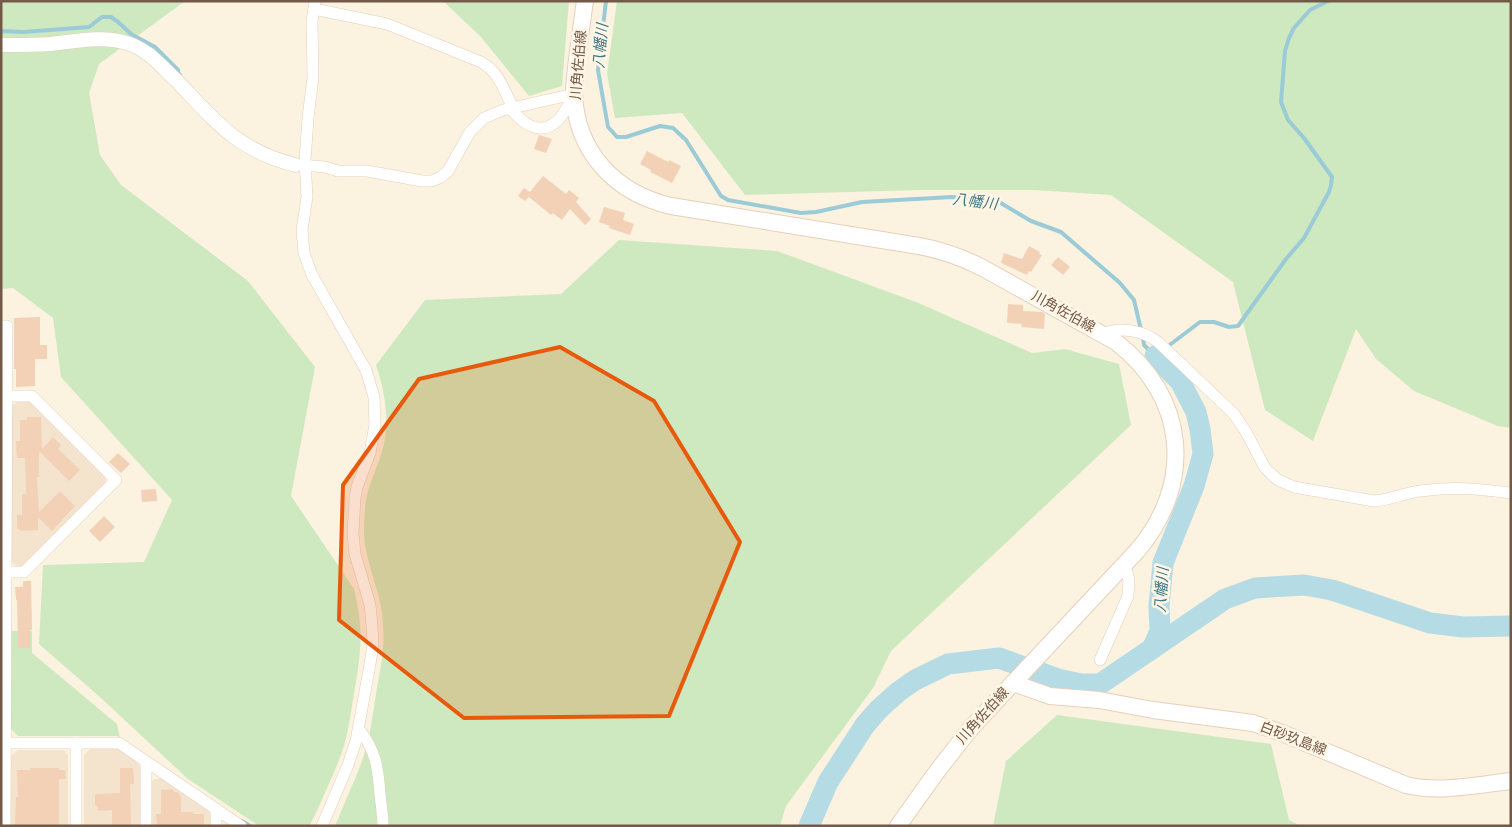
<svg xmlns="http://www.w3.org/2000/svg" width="1512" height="827" viewBox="0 0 1512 827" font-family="'Alegreya Sans','Noto Sans JP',sans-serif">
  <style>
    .residential { fill: #f4e4ce }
    .green { fill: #cee9bf }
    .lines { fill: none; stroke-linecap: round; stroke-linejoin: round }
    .stream { stroke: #9bcbd7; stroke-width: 4 }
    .river { stroke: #b5dce5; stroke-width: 21 }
    .building { fill: #f2d1b7 }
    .minor-casing { stroke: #e0cfbc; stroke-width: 12 }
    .tertiary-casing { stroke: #e0cfbc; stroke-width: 15 }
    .secondary-casing { stroke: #e5d0ba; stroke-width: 18 }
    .minor { stroke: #fff; stroke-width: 11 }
    .tertiary { stroke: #fff; stroke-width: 14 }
    .secondary { stroke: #fff; stroke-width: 16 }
    .marked { fill: #e8590c; fill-opacity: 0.2; stroke: #e8590c; stroke-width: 4; stroke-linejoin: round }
    .labels { text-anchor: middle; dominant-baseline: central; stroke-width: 5; stroke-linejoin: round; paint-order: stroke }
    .street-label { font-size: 14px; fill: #735947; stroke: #fff6e6 }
    .water-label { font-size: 15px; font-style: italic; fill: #417886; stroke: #fff6e6 }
  </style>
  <rect width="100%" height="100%" fill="#fcf2e0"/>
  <g class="residential">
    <path d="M18,401H30L105,476V485L22,567H17L11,561V407Z"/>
    <path d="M91,748H117L135,760L142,769L141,826H84V755Z"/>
    <path d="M18,750H64L68,755V826H10V757Z"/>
    <path d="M162,778L207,808L212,817V826H151V780Z"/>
  </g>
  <g class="green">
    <path d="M1,1H185L99,64L89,93L100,155L121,185L248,281L315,367L291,496L354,589C365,633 360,658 353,700C350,717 348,733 343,749C335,772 324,795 314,817L309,826H259L188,779L101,698L39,644L43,565L144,562L172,500L61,377L53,318L13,288L1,289Z"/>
    <path d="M443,1H569L562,86L529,96L481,37Z"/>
    <path d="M617,1H1511V428L1498,426L1414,391L1376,359L1356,329L1313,441L1265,410L1233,282L1111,195L1034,190H921L745,195L682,113L615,118L607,74Z"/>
    <path d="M619,240L777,251L916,302L1032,353L1065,349L1119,364L1131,425L891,651L873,688L786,806L780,826H335C344,803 356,779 364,755C371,734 373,711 377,688C381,667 385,646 383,624C382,598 371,576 366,550C363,537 364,522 365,509C366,490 374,475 380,458C391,427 386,395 376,365L425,300L561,294Z"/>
    <path d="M11,631H32V653L117,724L120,738L117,736H18L10,728Z"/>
    <path d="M1057,715L1271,744L1289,820L1301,826H993L1006,761Z"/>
  </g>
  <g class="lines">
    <g class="stream">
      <path d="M606,1L598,70L608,127L617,137H626L660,126L673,128L686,140L721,196L728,200L801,213L816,212L862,202L952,197L999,202L1031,221L1061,232L1120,283L1134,300L1141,330"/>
      <path d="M1,31L24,32L89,27L102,17H111L118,22L131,34L155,47L178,70V73L180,75"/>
      <path d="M1143,337L1144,345L1155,356L1200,322H1214L1229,327L1238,326L1286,259L1304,238L1329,192L1331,185L1332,177L1304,138L1288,120L1281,102L1285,51L1289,38L1294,28L1310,10L1328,1"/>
      <path d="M242,821L250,826"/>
    </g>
    <g class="river">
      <path d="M1152,649L1160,631L1159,606L1163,563L1194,486L1203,454L1200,429L1196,412L1180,381L1155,356"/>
      <path d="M809,826L828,782L865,725L879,709L898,692L915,680L948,664L999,658L1058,679L1081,684H1100L1225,599L1255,588L1304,585L1332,590L1430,623L1463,627L1511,626"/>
    </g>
  </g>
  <g class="building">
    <path d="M539,135L552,139L546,153L534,149Z"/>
    <path d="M647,151L668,162L669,160L681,166L672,183L650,172L651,170L640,164Z"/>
    <path d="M543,176L566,194L569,190L579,198L576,202L591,219L585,225L570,209L562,220L553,213L551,215L529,197L525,201L518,196L524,188L530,192Z"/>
    <path d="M604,207L625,213L623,220L634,224L630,235L609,228L610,226L599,222Z"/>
    <path d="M1029,246L1040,252L1039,254L1042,255L1031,272L1029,271L1027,275L1001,263L1004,253L1022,259Z"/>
    <path d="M1058,257L1070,267L1063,275L1051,265Z"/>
    <path d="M1008,304L1023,305V311L1042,312L1045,314L1044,329L1021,327L1022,324L1007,323Z"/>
    <path d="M40,317V345H47V359H35V386L16,387V369H14V318Z"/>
    <path d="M27,417H41L42,449L53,437L61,445L58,449L80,470L69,481L39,451V477H37L39,512L60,491L75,506L52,531L38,517V530L20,531V529H17V515H22V494H26L25,458H17L16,441H20V420H27Z"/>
    <path d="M118,453L130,464L121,473L109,462Z"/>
    <path d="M156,489L157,501L142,502L141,490Z"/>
    <path d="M104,516L115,527L100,542L89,531Z"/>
    <path d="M23,581H31L32,630H30V648H18L17,600H16L15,587H23Z"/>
    <path d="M30,768H59V770H65L66,779H59V826H15L16,797H18L17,770H30Z"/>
    <path d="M120,768H133L134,784H130L131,826H112V810L98,811V806H95V794L120,793Z"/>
    <path d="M173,789V791L179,793V796H181V812H193V814H204V826H157L156,814H161V790Z"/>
  </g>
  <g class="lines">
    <defs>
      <g id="minor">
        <path d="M315,1L312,21L313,77L308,118L305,161L307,197L302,230L304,253L312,275L366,370L374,397L375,425L370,453L357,487L355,498L353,534L355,554L370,605L372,625L373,645L370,664L356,741L348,765L322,826"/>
        <path d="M314,9L387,24L481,62C499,72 504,90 513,108"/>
        <path d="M511,109C522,123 540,137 557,121C565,114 569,103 574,94"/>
        <path d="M300,165L325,167L338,171H367L422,181H432L441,177L448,171L470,132L484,118L503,110L574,94"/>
        <path d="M1,326H7L5,826"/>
        <path d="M1103,334C1120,326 1144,331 1158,342L1234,414L1246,432L1265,468L1278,480L1294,487L1374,501C1390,500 1404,493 1420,491C1451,486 1480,489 1511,493"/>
        <path d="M1,396H32L116,480L24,572H6"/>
        <path d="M1100,660L1128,596L1129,580L1125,564"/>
        <path d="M359,729C376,751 378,767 380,794C381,805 383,815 383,826"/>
        <path d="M1,743H119L241,826"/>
        <path d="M76,826V743"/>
        <path d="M146,826V762"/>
        <path d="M216,826V809"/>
      </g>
      <path id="tertiary" d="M1,45C18,45 34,45 51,44C76,41 105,35 130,44C149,51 162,67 177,81C216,122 237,150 295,165"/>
      <g id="secondary">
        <path d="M585,1C582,20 580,39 577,59C576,70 574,81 574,93C576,152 615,193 671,206L919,246C941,250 961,257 981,267L1116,342C1187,397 1195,483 1137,551L971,728L938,770L898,826"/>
        <path d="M1013,683L1050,696L1099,700L1153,710L1253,723L1282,733L1406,785C1440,793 1476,785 1511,781"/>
      </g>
    </defs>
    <use href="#minor" class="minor-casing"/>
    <use href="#tertiary" class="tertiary-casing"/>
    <use href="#secondary" class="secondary-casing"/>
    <use href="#minor" class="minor"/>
    <use href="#tertiary" class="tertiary"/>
    <use href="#secondary" class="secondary"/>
  </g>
  <path class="marked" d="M560,347L654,401L740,542L669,716L464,718L339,620L343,485L419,379Z"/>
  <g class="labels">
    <g class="street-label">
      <text transform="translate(579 65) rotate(-85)">川角佐伯線</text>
      <text transform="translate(1063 312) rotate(29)">川角佐伯線</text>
      <text transform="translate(983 716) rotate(-48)">川角佐伯線</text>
      <text transform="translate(1293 739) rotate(21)">白砂玖島線</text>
    </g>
    <g class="water-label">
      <text transform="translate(601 46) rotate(-85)">八幡川</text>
      <text transform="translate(975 202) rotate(7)">八幡川</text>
      <text transform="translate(1162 590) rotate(-86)">八幡川</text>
    </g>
  </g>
  <rect width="1512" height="827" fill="none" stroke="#735947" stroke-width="5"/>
</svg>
